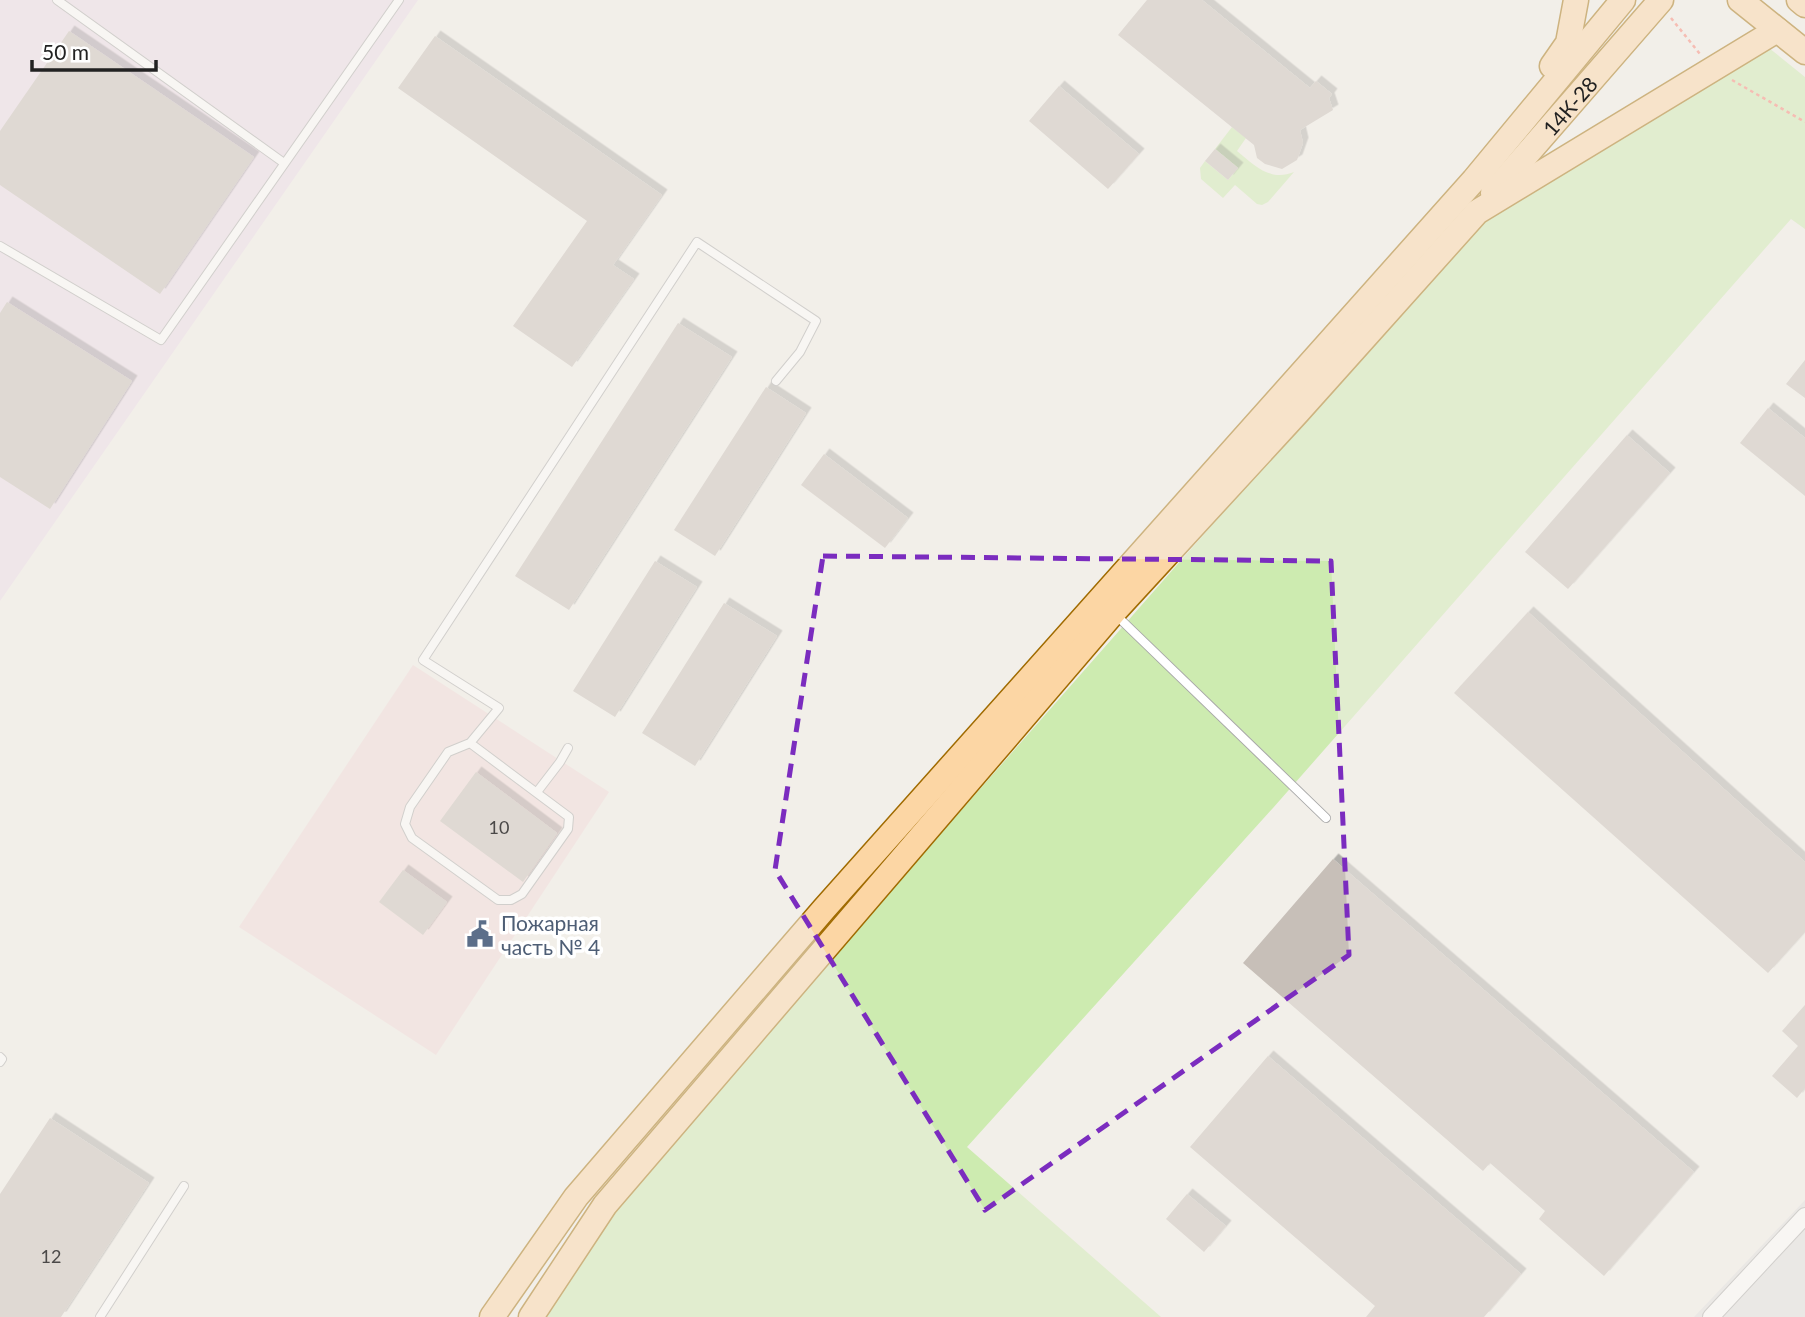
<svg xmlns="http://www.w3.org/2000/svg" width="1805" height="1317" viewBox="0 0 1805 1317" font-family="Lato,sans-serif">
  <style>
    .residential { fill: #e0dfdf }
    .commercial { fill: #f2dad9 }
    .industrial { fill: #ebdbe8 }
    .grass { fill: #cdebb0 }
    .building { fill: #c7bfb8; filter: url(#shadow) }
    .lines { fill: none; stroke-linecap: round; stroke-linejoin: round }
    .service-casing { stroke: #a9a9a9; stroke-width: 10 }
    .minor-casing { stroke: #a9a9a9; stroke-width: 18 }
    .primary-casing { stroke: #a06b00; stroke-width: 27 }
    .path { stroke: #fa8072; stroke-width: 2.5; stroke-dasharray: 3.5 3.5; stroke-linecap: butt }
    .service { stroke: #fff; stroke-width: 8 }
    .minor { stroke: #fff; stroke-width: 16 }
    .primary { stroke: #fcd6a4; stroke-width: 24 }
    .marked { fill: none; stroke: #7b2cbf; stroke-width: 5; stroke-dasharray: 14 9; stroke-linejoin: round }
    .labels { text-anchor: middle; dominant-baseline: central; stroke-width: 7; stroke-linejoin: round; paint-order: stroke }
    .number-label { font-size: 18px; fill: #4b4948 }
    .street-label { font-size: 21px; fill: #222; stroke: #fff }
    .service-label { font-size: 21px; fill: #4e5e75; stroke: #fff; text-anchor: start }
  </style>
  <defs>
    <filter id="shadow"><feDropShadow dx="5.5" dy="-5.5" stdDeviation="0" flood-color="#0004"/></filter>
  </defs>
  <rect width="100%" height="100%" fill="#f2efe9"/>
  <path class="residential" d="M1805,1200V1317H1694Z"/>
  <path class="commercial" d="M413,665L609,792L436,1055L239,927Z"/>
  <path class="industrial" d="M0,0H418L0,601Z"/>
  <g class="grass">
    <path d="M1769,48L1805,77V229L1791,219L1273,808L967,1147L1161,1317H543L623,1195L1264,466L1492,212Z"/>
    <path d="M1232,127L1246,138L1237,151C1254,165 1270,182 1294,172L1268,202L1262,205L1257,204L1235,185L1223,198L1201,179L1200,168L1205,161L1228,180L1238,168L1215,149Z"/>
  </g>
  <g class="building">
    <path d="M1147,0H1202L1310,88L1316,81L1332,94L1329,98L1333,110L1300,130L1303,143L1297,160L1282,169L1265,164L1257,158L1254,145L1118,35Z"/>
    <path d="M69,31L254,157L160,294L0,185V131Z"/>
    <path d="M435,36L662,195L613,265L634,279L572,367L513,326L587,221L398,88Z"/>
    <path d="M1059,86L1139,154L1108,189L1029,121Z"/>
    <path d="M1215,149L1238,168L1228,180L1205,161Z"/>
    <path d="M7,302L132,381L50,509L0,477V313Z"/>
    <path d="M678,323L732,357L569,610L515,576Z"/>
    <path d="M1805,360V398L1786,384Z"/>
    <path d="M766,387L806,413L715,556L674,530Z"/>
    <path d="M1768,408L1805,438V496L1740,443Z"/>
    <path d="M1627,435L1670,473L1568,589L1525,552Z"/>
    <path d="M824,454L908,518L885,548L801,485Z"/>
    <path d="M655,561L697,587L615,717L573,691Z"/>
    <path d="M724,603L777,636L695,766L642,733Z"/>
    <path d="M1528,612L1805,862V932L1768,973L1454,693Z"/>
    <path d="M476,772L557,833L523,882L440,821Z"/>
    <path d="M1333,859L1694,1172L1604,1276L1539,1219L1545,1211L1490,1163L1483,1171L1243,963Z"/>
    <path d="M403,870L447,902L423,935L379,902Z"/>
    <path d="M1805,1005V1088L1797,1098L1772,1076L1798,1046L1782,1031Z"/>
    <path d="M1268,1056L1521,1274L1484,1317H1366L1375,1306L1190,1147Z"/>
    <path d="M50,1118L149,1183L61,1317H0V1194Z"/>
    <path d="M1187,1194L1226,1226L1204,1252L1166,1219Z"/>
  </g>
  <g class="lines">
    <defs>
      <g id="service">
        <path d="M57,0L284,163"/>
        <path d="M0,246L161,340L399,0"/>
        <path d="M1116,615L1326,818"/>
        <path d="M470,743L569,817L568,829L522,894L511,900H498L412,838L405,824L410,807L448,752L470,743L499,708L423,660L697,242L816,321L800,352L776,381"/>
        <path d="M537,792L560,762L568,748"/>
        <path d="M0,1057L2,1059L0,1062"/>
        <path d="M100,1317L184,1186"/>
      </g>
      <path id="minor" d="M1711,1317L1805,1216"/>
      <g id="primary">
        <path d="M1740,0L1805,52"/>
        <path d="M1799,0L1805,5"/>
        <path d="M1552,66L1568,43L1576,0"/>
        <path id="s1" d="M1493,193L1661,0"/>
        <path d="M492,1317L576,1197L824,909L1474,180L1623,0"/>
        <path d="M531,1317L605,1205L1113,613L1297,413L1477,212L1777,30"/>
      </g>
    </defs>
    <use href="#service" class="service-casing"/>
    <use href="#minor" class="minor-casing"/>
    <use href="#primary" class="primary-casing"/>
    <g class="path">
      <path d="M1671,18L1700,54"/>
      <path d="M1732,80L1805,122"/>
    </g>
    <use href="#service" class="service"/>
    <use href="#minor" class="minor"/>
    <use href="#primary" class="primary"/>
  </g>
  <path d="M0 0H1805V1317H0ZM823,556L1331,561L1349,955L985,1210L775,870Z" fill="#f2efe9" fill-opacity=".55" fill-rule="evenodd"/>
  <path class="marked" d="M823,556L1331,561L1349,955L985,1210L775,870Z"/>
  <defs>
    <symbol id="civic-bare" viewBox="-9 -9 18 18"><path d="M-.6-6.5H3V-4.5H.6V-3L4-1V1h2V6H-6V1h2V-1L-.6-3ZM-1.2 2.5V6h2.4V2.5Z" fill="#5c6f8a" stroke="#fff" stroke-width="2.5" paint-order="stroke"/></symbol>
  </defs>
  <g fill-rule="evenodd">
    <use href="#civic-bare" x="461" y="915" width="38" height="38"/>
  </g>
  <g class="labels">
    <g class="number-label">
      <text x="499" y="827">10</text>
      <text x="51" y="1256">12</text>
    </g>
    <g class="street-label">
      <text stroke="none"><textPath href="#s1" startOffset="116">14К-28</textPath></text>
    </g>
    <g class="service-label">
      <text x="501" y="922">Пожарная<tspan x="501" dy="24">часть № 4</tspan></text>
    </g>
  </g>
  <path d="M32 60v10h124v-10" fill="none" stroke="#222222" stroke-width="3.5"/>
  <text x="42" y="60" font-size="21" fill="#222222" stroke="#ffffff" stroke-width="5" paint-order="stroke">50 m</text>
</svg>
